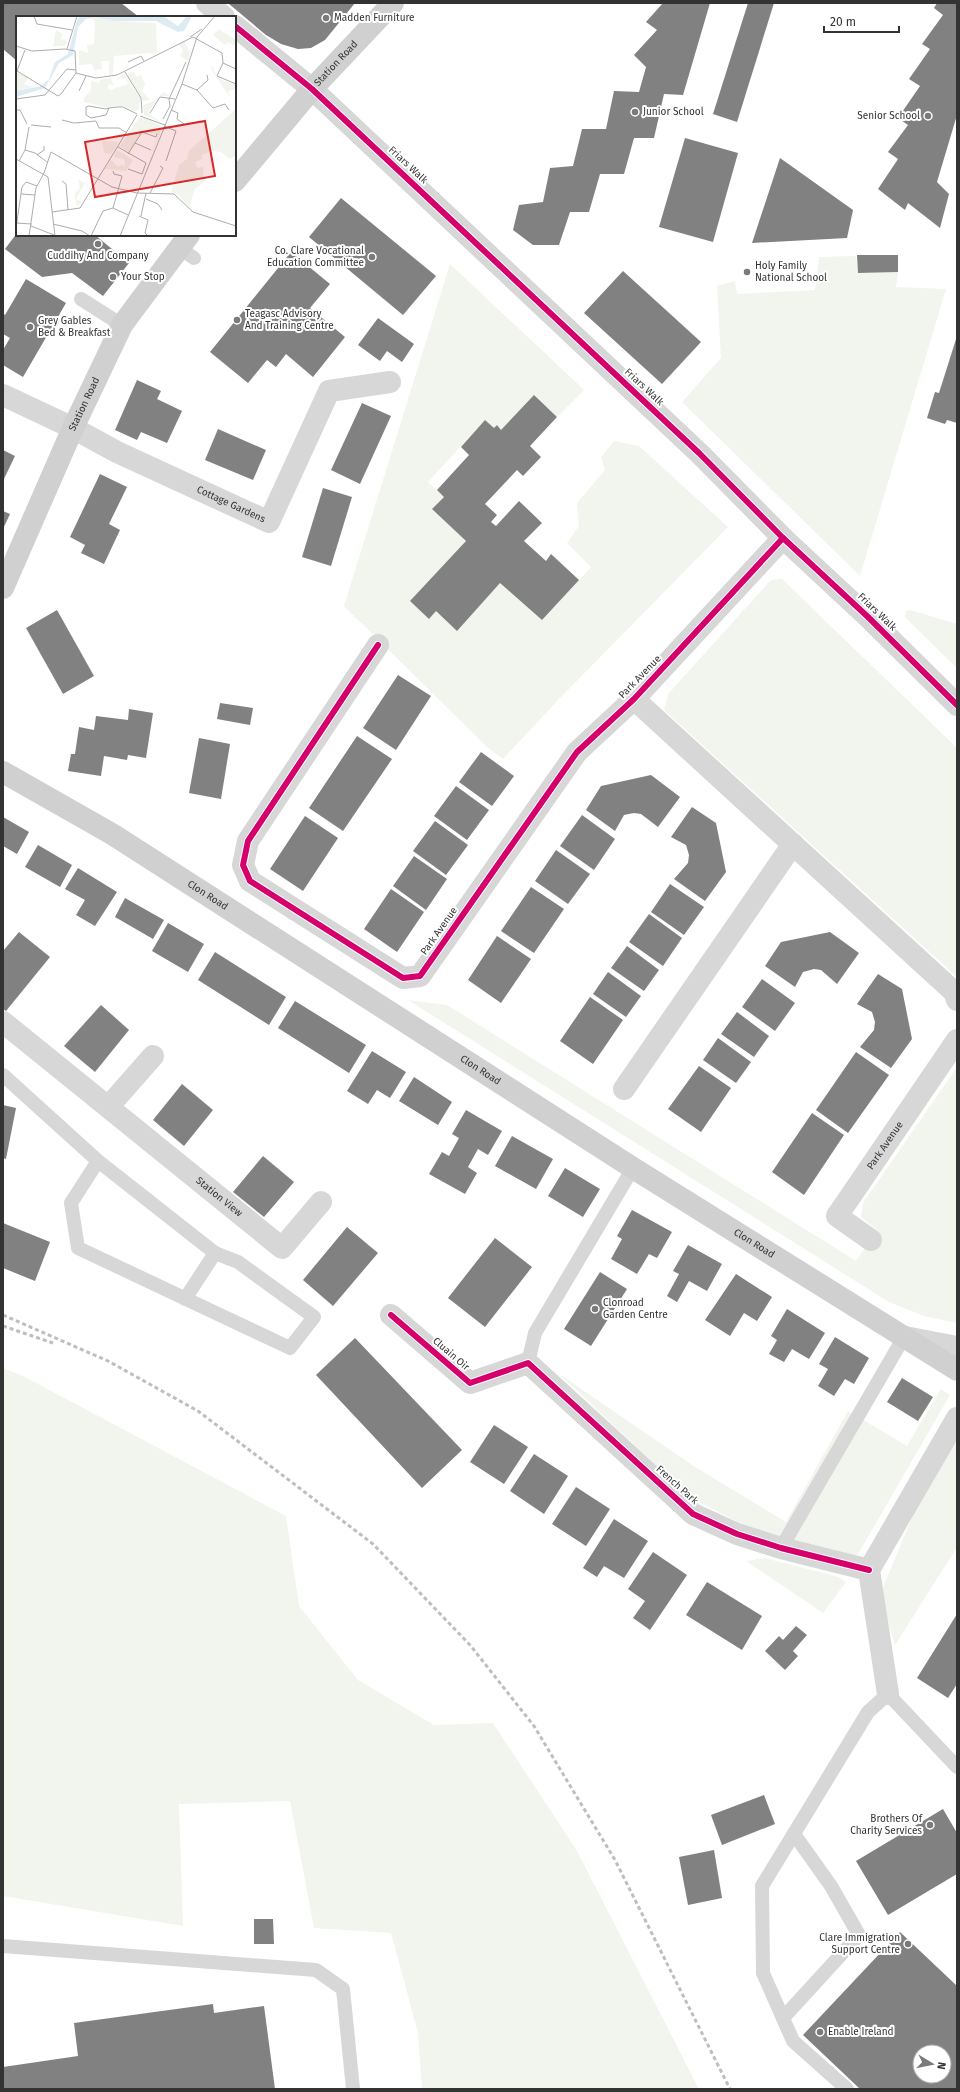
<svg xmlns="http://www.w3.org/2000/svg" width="960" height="2092" viewBox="0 0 960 2092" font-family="'Fira Sans',sans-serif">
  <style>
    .green { fill: #f1f5ed }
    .building { fill: #818181; fill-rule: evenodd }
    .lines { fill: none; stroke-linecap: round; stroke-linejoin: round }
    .service { stroke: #d7d7d7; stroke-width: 14 }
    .minor { stroke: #d7d7d7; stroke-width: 22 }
    .tertiary { stroke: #d7d7d7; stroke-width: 22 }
    .secondary { stroke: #d0d0d0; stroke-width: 22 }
    .rail { stroke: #bebebe; stroke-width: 3; stroke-dasharray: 4 3; stroke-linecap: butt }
    .cycleway-casing { stroke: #fff; stroke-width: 8 }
    .cycleway { stroke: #d6006c; stroke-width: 6 }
    .poi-dot { fill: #7a7a7a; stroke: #fff; stroke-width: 1.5 }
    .labels { text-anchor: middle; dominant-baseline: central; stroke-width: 4; stroke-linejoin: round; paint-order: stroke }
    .poi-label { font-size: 10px; fill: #333; stroke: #fff; text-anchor: start }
    .street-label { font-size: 10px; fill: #333; stroke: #fff }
    .inset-road { fill: none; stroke: #adadad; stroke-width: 1 }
    .view { fill: #d62828; fill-opacity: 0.15; stroke: #d62828; stroke-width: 2 }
    .inset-edge { fill: none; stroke: #333; stroke-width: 2 }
  </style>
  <rect width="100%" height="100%" fill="#fff"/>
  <g class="green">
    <path d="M856,256L858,273L898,272L896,287L946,289L860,576L682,402L721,358L717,286L735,281L737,294L815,290L819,257Z"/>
    <path d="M450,264L584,390L557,417L534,395L501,430L497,425L494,428L485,420L428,482L444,497L432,509L466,541L411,602L429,618L436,611L457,630L500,583L542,620L591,567L567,543L579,526L577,503L605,470L601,457L614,441L639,446L728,527L558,700L503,759L486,746L344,606Z"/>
    <path d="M782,579L957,748V977L664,710L668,694L771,580Z"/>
    <path d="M910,610L957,624V668L905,617L906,611Z"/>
    <path d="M408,1000L447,1005L856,1261L877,1230L861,1217L863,1203L957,1067V1323L924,1316L889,1302Z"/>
    <path d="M3,1368L23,1376L286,1516L299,1606L358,1680L434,1725L493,1723L577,1851L699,2089H422L418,2033L391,1933L314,1928L290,1801L179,1804L183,1926L3,1896Z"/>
    <path d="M558,1373L692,1465L786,1522L848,1411L907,1446L941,1389L950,1395L857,1556L758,1532L691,1498Z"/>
    <path d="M957,1435V1547L895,1645L880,1595L938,1454Z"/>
    <path d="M765,1558L838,1577L846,1582L823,1613L746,1561Z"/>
  </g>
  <g class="building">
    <path d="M3,3H121L139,17H17V61L3,49Z"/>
    <path d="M230,3H355L325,40L311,48L298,49L281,44L266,35L229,4Z"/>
    <path d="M663,3H710L683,95L664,94L654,138H634L624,174H600L589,212H570L559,245H533L513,230L519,205L543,202L550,168L573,166L582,129H606L614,91L639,92L646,67L634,55L657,30L646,22Z"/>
    <path d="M748,3H774L737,122L713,114Z"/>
    <path d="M937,3H957V115L937,182L949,194L940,228L908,203L905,210L878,189L898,159L888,152L908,125L898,118L920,86L909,79L930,49L922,44L943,15L934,8Z"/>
    <path d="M685,138L738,153L713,242L659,227Z"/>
    <path d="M780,158L853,210L847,238L752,243Z"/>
    <path d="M341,198L436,276L403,315L309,237Z"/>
    <path d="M17,233V235H95L129,263L103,296L72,273L42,277L5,249Z"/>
    <path d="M291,252L330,284L310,308L345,337L313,377L286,354L276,367L267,360L248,383L210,352Z"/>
    <path d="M857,255H898V272L858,273Z"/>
    <path d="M623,271L701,342L662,384L584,313Z"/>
    <path d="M26,279L66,303L23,377L3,365V350L10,338L3,334V313L5,315Z"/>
    <path d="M378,318L414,344L402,362L387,351L380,361L358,345Z"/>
    <path d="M957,336V423L947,420L945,424L927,418L935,392L939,393Z"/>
    <path d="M137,380L161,391L157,399L182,411L167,443L141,432L137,440L115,430Z"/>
    <path d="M534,395L557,417L530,446L541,457L523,476L517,470L485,504L497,515L491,522L496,526L519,501L542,523L524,541L546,561L551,554L579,580L542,620L500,583L457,631L436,611L429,619L410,601L466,541L432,509L444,497L437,490L469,455L461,447L485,420L494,428L497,425L501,430Z"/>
    <path d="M362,403L391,416L360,484L331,470Z"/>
    <path d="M218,429L266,450L253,480L205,460Z"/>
    <path d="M3,450L15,456L3,481Z"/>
    <path d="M100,474L127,487L109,524L120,530L104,564L81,553L85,545L70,537Z"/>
    <path d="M323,488L352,497L331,566L302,557Z"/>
    <path d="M3,511L10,514L3,529Z"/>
    <path d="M57,610L94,676L63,694L26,628Z"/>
    <path d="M398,675L431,696L396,750L363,728Z"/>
    <path d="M220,703L253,708L250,725L217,719Z"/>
    <path d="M129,709L153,713L146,758L128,755L127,760L104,756L101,776L68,771L71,754H75L79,727L94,730L96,716L128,720Z"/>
    <path d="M357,736L392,759L343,831L309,808Z"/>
    <path d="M199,738L230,744L221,799L189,793Z"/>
    <path d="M481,752L514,776L492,806L459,782Z"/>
    <path d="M651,775L680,797L658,827L641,814L634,813L624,815L615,831L586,810L601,786Z"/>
    <path d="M456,786L489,810L467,840L434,816Z"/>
    <path d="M692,807L716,823L726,872L705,901L674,879L688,863L689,855L686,845L671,837Z"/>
    <path d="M582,815L615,839L594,870L560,846Z"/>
    <path d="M305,816L338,838L303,891L270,869Z"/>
    <path d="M3,817L29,832L17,854L3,846Z"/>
    <path d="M435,821L468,845L446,875L413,851Z"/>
    <path d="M38,845L72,865L60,887L25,867Z"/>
    <path d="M556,850L590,874L568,904L535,881Z"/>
    <path d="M414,856L447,879L426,910L393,886Z"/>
    <path d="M78,868L117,892L95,926L76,915L85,900L65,889Z"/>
    <path d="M670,884L704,907L684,935L651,912Z"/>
    <path d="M531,887L564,909L534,953L501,931Z"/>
    <path d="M391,889L424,912L397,952L364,929Z"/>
    <path d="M125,898L164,920L153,939L115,917Z"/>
    <path d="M649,914L682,938L663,966L629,942Z"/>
    <path d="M168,923L204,944L188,972L152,951Z"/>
    <path d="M19,932L50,957L6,1011L3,1009V951Z"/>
    <path d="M830,932L859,953L837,984L821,970L814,969L803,972L795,987L765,966L781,942Z"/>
    <path d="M497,936L531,959L501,1003L468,980Z"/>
    <path d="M627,946L659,970L644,991L611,968Z"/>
    <path d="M215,952L286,997L269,1025L198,980Z"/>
    <path d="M608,972L641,996L626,1017L593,994Z"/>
    <path d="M878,974L902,989L912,1039L891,1068L860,1047L874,1030L875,1022L872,1012L857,1004Z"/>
    <path d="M762,979L795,1003L775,1031L742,1007Z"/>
    <path d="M590,997L623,1020L593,1064L560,1041Z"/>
    <path d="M295,1001L366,1045L349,1073L278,1028Z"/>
    <path d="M101,1005L129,1030L95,1072L64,1046Z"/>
    <path d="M737,1012L769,1036L754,1057L721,1034Z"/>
    <path d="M718,1038L751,1062L736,1083L703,1060Z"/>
    <path d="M372,1051L406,1072L390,1098L377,1090L368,1104L347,1091Z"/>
    <path d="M856,1052L889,1075L848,1133L816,1110Z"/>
    <path d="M699,1066L731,1088L701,1132L668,1109Z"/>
    <path d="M414,1077L452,1102L438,1125L399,1101Z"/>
    <path d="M182,1084L213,1110L184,1146L153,1120Z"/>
    <path d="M3,1105L16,1108L6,1159L3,1158Z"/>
    <path d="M466,1110L502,1131L488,1155L478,1149L468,1167L477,1173L465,1194L429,1174L442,1152L449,1156L459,1138L452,1134Z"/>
    <path d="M812,1113L844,1135L804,1195L772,1172Z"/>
    <path d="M512,1136L553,1159L536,1189L495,1166Z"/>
    <path d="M263,1156L294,1182L264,1217L233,1192Z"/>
    <path d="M565,1168L600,1189L583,1217L548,1196Z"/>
    <path d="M632,1210L672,1232L657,1258L649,1254L637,1274L611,1259L622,1239L617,1236Z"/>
    <path d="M3,1223L50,1242L35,1281L3,1268Z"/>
    <path d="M347,1227L378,1253L333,1306L303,1280Z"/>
    <path d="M495,1238L532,1267L485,1327L448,1298Z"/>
    <path d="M688,1245L722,1264L707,1291L689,1281L677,1302L667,1296L679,1274L673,1271Z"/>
    <path d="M600,1272L627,1289L591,1346L564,1329Z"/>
    <path d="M736,1274L772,1297L757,1321L744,1313L730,1336L705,1320Z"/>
    <path d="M787,1309L825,1333L809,1359L792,1349L784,1362L769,1354L777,1340L771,1336Z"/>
    <path d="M835,1337L869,1358L854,1384L845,1379L834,1396L818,1386L828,1369L819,1364Z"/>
    <path d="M355,1338L462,1450L422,1488L316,1375Z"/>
    <path d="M902,1378L933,1397L918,1421L887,1402Z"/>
    <path d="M494,1425L528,1447L504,1484L470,1462Z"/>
    <path d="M534,1454L568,1476L544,1514L510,1491Z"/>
    <path d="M576,1487L610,1509L586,1546L552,1524Z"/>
    <path d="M614,1519L648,1541L624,1578L604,1566L597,1577L583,1568Z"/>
    <path d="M653,1552L687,1575L650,1630L633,1618L645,1601L628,1589Z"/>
    <path d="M707,1582L762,1616L742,1650L686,1615Z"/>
    <path d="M957,1614V1684L948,1698L917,1678Z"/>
    <path d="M796,1626L807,1635L793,1651L798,1656L785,1670L765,1651L779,1636L783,1640Z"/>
    <path d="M764,1795L775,1824L722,1845L711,1815Z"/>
    <path d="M943,1809L957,1833V1874L888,1915L856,1861Z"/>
    <path d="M714,1850L722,1898L688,1905L679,1857Z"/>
    <path d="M254,1919H273L274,1944H254Z"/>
    <path d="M900,1932L957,1986V2089H860L803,2035ZM920,2052H944V2076H920Z"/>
    <path d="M213,2004L214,2013L264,2006L275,2089H3V2067L78,2056L74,2023Z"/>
  </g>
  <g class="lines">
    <g class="service">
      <path d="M179,248L194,258"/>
      <path d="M81,299L122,325"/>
      <path d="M3,1075L98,1161L215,1253L238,1262L314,1317L290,1348L78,1248L71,1203L98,1161"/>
      <path d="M185,1299L215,1253"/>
      <path d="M528,1363L535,1333L633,1168"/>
      <path d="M781,1548L904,1337"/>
      <path d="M3,1946L316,1970L343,1989L353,2089"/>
      <path d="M783,2018L859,1935L831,1886L794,1834"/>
      <path d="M847,2089L793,2041L763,1973L762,1886L868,1712L888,1694L957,1767"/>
    </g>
    <g class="minor">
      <path id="s1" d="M3,395L73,428L117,452L269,522L329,391L390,382"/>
      <path d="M378,645L248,841L243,865L250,881L403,978L420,976L577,752L634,699L783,538"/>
      <path d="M634,699L954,992L957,1000"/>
      <path id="s2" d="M3,1022L282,1248L321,1202"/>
      <path d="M624,1089L793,844"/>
      <path d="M109,1106L153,1056"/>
      <path id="s3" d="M871,1240L837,1216L957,1040"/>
      <path d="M391,1315L470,1383L528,1363L693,1514L737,1534L781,1548L869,1570"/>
      <path d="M869,1570L957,1418"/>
      <path d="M869,1570L888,1694"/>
    </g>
    <g class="tertiary">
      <path d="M207,3L224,17"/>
      <path d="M235,26L312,89L699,453L783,538L868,617L957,705"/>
      <path d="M905,1337L957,1347"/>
    </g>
    <g class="secondary">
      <path id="s4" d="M235,181L312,89L393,3"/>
      <path id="s5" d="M3,588L73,428L122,325L189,235"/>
      <path id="s6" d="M3,772L112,834L633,1168L957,1370"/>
    </g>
    <g class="rail">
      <path d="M3,1315L108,1361L198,1411L373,1544L470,1645L534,1726L615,1860L730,2089"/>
      <path d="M3,1326L53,1343"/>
    </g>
    <defs>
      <g id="cycleway">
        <path d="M235,26L312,89L699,453L783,538L868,617L957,705"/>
        <path d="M378,645L248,841L243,865L250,881L403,978L420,976L577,752L634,699L783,538"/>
        <path d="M391,1315L470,1383L528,1363L693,1514L737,1534L781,1548L869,1570"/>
      </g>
    </defs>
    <use href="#cycleway" class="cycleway-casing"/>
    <use href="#cycleway" class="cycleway"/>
  </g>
  <g class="poi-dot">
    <circle cx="326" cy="18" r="4"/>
    <circle cx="635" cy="112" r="4"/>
    <circle cx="928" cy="116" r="4"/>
    <circle cx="98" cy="244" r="4"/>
    <circle cx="372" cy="257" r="4"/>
    <circle cx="747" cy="272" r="4"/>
    <circle cx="113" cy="277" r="4"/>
    <circle cx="237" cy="320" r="4"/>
    <circle cx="30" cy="327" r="4"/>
    <circle cx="595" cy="1309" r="4"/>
    <circle cx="930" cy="1825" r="4"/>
    <circle cx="908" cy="1944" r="4"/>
    <circle cx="820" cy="2032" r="4"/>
  </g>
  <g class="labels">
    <g class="poi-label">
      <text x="334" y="18">Madden Furniture</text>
      <text x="643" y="112">Junior School</text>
      <text x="920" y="116" text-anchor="end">Senior School</text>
      <text x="364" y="251" text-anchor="end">Co. Clare Vocational<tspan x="364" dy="12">Education Committee</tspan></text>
      <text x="98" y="256" text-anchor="middle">Cuddihy And Company</text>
      <text x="755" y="266">Holy Family<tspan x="755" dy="12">National School</tspan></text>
      <text x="121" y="277">Your Stop</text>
      <text x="245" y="314">Teagasc Advisory<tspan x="245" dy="12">And Training Centre</tspan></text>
      <text x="38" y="321">Grey Gables<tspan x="38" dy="12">Bed &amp; Breakfast</tspan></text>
      <text x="603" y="1303">Clonroad<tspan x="603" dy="12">Garden Centre</tspan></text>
      <text x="922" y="1819" text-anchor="end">Brothers Of<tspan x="922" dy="12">Charity Services</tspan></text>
      <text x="900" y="1938" text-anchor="end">Clare Immigration<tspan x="900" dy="12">Support Centre</tspan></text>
      <text x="828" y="2032">Enable Ireland</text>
    </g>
    <g class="street-label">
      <text stroke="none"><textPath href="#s4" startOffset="155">Station Road</textPath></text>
      <text transform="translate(408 165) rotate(43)">Friars Walk</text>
      <text transform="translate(644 387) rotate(43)">Friars Walk</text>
      <text stroke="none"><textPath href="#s5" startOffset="201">Station Road</textPath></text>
      <text stroke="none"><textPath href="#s1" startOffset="253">Cottage Gardens</textPath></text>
      <text transform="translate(877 612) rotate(44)">Friars Walk</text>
      <text transform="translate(640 677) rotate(-46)">Park Avenue</text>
      <text stroke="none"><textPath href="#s6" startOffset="239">Clon Road</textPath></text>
      <text transform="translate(439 931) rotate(-55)">Park Avenue</text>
      <text stroke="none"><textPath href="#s6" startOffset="563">Clon Road</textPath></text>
      <text stroke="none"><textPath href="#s3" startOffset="127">Park Avenue</textPath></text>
      <text stroke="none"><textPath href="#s2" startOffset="278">Station View</textPath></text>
      <text stroke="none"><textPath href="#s6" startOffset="887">Clon Road</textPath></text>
      <text transform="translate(451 1354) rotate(41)">Cluain Oir</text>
      <text transform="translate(677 1485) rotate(42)">French Park</text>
    </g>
  </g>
  <g transform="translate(16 16)">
    <rect width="220" height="220" fill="#fff"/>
    <path d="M79,0L99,5L140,7L141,36L136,39L134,37L98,40L97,59H93V45H85L86,53L79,54V56L76,48L63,49V34L72,37L71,29L78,28L79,5L74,2ZM203,13L220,24V30L211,26L209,29L197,19ZM40,14L47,18L43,26L45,23L50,24V27L52,23L51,27L48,30H37ZM174,22L178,23V24L177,28L172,45L164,40L167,34L163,28L168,25L174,36L178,25ZM196,50L201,62L220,69V72L212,76L214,80H213L195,53ZM0,56L13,61L8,68L17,71L0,75ZM118,56L120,61L125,59L129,68L126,75L134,84L127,85L111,58ZM108,58L124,82L123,94L117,95L108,90L88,91L68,86V82L75,74V65L83,67L84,64L95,62L98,70L94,68L91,71L94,74L113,68L109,62L100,63ZM148,76L153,80H145L133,95L135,100L144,105L149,103L155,91L149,104L146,105H141L128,99L127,89L138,85ZM220,93V139L214,143L205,136L196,135L186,139V143L179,146L181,152L187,151L188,166L179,173L173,191L164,180L155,176L163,149L171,143L173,135ZM123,102L131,103L144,109L145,112L144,117L132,148L142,119L127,115L113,136L104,130ZM86,124L103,126L95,138L88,137ZM101,134L117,144L110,155L89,153L95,144L102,151L105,149L109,151L108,143L98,141ZM62,163L69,167L60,183L66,186L61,190L58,178L64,172Z" fill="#f1f5ed"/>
    <path d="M64,0H147L162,10L171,0H176L168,15L162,16L140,5H99L79,1L70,3L62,11L57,39L43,47L29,72L0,81V75L25,70L33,63L39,46L52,38L61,4Z" fill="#ddebf3"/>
    <path class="inset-road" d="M18,0L21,8L56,14M174,21L186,13M0,30L16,35L49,33L59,35L60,57L45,78M51,33L61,0M9,34L1,55L42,80L45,78M112,46L125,40L128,45M207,47L220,53M109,56L125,82L126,97M60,57L80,62L101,59L177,21L206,37L207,47L201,60L220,68M191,59L192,64L181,74L197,92L209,88L213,94M166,68L181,74M63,75L70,60M0,83L29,79L51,53L60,54M93,92L90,99L75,102L70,99V91L73,90L90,93L93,92L102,91H107L121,98M0,94H4L11,108M155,94L162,97L161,103L168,108M134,97L144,81L159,83M124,100L149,109M147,103L154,90L153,83L170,46M46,104L58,107L80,105L83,112H103L111,117M15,109L35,111M148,110L160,115M119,127L135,134M102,131L130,147L126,158L112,153M9,134L19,137L31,146M112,138L126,116L140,121L141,118M21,139L28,134V130M0,143L32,161L39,220M3,145L9,134L13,111M150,145L160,115M97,155L98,158L106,160L97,192M28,157L35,136L96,171L121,177L158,178L177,196L220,210M46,165L50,168L52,194M134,177L147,152L144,150M5,178L19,179M130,183L142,188L146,194M36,196L64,192L121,99M123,200L132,204L129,217L132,220M125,200L130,177M0,207L16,208M37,208L66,215L74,220M15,210L38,219M0,212L6,171L10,166L21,170M13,220L20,172L28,157M75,220L87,195L97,192L112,199M104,220L166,68L181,21L199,0"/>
    <path class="view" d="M189,105L199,160L79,181L69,126Z"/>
    <rect width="220" height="220" class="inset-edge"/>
  </g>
  <rect width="960" height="2092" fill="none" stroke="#333333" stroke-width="8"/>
  <g transform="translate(932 2064) rotate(100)"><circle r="19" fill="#ffffff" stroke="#adadad"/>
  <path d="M0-3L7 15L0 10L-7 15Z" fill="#7a7a7a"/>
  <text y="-6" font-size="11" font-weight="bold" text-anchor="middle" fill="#333333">N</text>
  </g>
  <path d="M824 26v6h75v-6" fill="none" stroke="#333333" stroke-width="2"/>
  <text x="830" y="26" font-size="12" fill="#333333" stroke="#ffffff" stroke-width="3" paint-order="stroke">20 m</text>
</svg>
